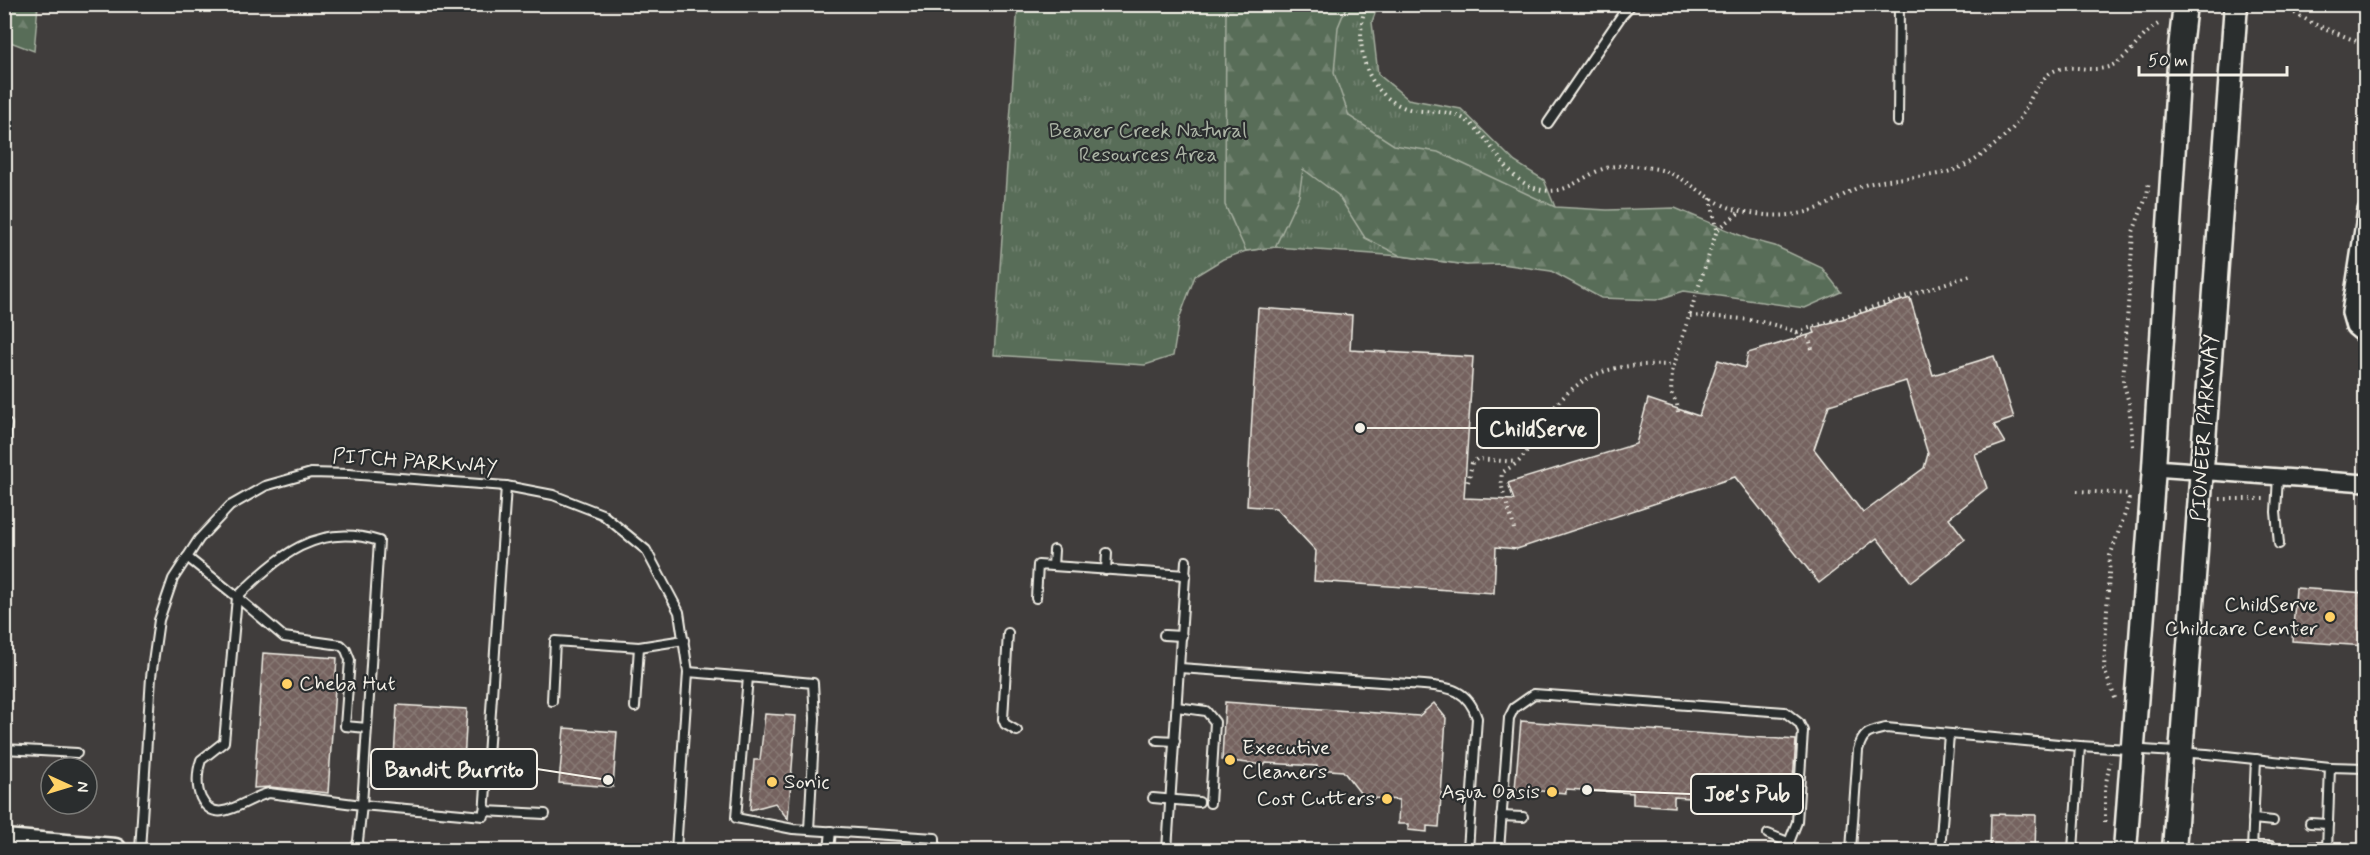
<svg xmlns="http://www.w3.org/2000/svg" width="2370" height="855" viewBox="0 0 2370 855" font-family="Mynerve,sans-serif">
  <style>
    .grass { fill: url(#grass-tufts); stroke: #a6afa0; stroke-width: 1.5 }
    .forest { fill: url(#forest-firs); stroke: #a6afa0; stroke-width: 1.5 }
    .building { fill: url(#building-cross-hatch); stroke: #f4f1e8; stroke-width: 1.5; fill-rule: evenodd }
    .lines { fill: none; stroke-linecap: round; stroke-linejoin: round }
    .lane-casing { stroke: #f4f1e8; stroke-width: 12 }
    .street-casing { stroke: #f4f1e8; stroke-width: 20 }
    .secondary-casing { stroke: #f4f1e8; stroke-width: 27 }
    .path { stroke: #f4f1e8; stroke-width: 4; stroke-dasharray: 1.5 4.5; stroke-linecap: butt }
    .lane { stroke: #2a2d2e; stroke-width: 8 }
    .street { stroke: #2a2d2e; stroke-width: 15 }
    .secondary { stroke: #2a2d2e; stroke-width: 22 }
    .poi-dot { fill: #ffd166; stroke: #2a2d2e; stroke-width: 2 }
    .labels { text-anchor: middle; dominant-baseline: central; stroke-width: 4.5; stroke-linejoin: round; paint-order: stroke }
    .park-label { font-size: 21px; fill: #aeb6a7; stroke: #2a2d2e }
    .street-label { font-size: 21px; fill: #f4f1e8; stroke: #2a2d2e }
    .poi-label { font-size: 21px; fill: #f4f1e8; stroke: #2a2d2e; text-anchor: end }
    .leader { fill: none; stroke: #f4f1e8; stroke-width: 2 }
    .callout-dot { fill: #f4f1e8; stroke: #2a2d2e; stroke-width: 2 }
    .callout { fill: #2a2d2e; stroke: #f4f1e8; stroke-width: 2 }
    .callout-label { font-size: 22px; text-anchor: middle; font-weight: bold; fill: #f4f1e8 }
  </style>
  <defs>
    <pattern id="grass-tufts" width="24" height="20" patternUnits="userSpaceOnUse" patternTransform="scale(1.5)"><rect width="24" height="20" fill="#596d58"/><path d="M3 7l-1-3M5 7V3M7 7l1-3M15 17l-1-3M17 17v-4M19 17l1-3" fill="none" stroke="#718270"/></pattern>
    <pattern id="forest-firs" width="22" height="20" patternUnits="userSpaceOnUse" patternTransform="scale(1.5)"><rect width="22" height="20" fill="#596d58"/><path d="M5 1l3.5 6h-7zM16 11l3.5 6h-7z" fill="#718270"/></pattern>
    <pattern id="building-cross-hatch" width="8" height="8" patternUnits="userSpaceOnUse" patternTransform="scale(1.5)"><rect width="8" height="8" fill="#74625e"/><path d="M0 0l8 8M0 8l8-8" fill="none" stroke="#887975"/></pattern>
  </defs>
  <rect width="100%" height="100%" fill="#403d3c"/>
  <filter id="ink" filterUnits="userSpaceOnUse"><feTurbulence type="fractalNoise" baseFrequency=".0167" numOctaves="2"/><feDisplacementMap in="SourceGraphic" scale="12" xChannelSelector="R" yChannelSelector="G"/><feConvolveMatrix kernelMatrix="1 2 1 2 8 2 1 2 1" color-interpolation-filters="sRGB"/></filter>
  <g filter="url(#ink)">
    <path class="grass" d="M1018,5H1378L1372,22L1378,74L1408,99L1461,109L1515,162L1544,180L1555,207L1467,265L1401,256L1275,247L1246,251L1223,259L1195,276L1179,319L1173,356L1145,365L994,355Z"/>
    <g class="forest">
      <path d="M4,5H38L34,51L5,40Z"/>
      <path d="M1226,5H1347L1338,27L1334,73L1349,116L1394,145L1438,152L1555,207L1607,210L1675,208L1749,239L1775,246L1822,268L1841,292L1805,308L1684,291L1656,300L1601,298L1551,271L1502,264L1467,265L1401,256L1365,238L1338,195L1303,169L1299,196L1275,247L1246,251L1225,205Z"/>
    </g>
    <g class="building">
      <path d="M1910,298L1933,375L1994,356L2014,418L1994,425L2005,443L1975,454L1987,488L1949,518L1965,539L1911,582L1877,538L1819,583L1735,477L1517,549L1496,547L1494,593L1314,581L1316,551L1276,508L1247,506L1258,308L1352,315L1350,350L1473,357L1464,498L1514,500L1508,483L1636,444L1648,399L1699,416L1718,360L1745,368L1748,353L1815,333L1813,328ZM1906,381L1928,454L1924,468L1863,513L1814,449L1829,405Z"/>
      <path d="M2296,588L2366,593V646L2292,641Z"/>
      <path d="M263,653L337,658L328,793L270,787L254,788Z"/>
      <path d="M1225,702L1419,716L1434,703L1446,718L1439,827L1427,826V832L1408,830V824H1398L1399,800L1374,798L1368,803L1343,771L1317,769V766L1266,763L1265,765L1222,760Z"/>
      <path d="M397,705L467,709L463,780L393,776Z"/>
      <path d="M765,714L796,716L788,819L775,803L750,810L754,760H760Z"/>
      <path d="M1521,721L1796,740L1791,808L1741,805V801L1674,797V807L1633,804V793L1566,789V793L1515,789Z"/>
      <path d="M564,728L617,732L613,787L559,783Z"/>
      <path d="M1991,814L2036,815L2035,850H1990Z"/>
    </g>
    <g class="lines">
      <defs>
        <g id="lane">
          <path d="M1898,122L1899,4"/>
          <path d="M1548,123L1622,15L1632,4"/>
          <path d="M4,454L7,424"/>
          <path d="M2278,476L2276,512L2279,544"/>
          <path d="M187,557L237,597C278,557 317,521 379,541L362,805L269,793C247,797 216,829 201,798C196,787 197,771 201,760L224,742L237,597"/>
          <path d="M1053,566L1054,550"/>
          <path d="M1106,570L1107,553"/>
          <path d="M237,597L284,637L341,645L346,650L350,660L345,726L367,728"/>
          <path d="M1036,598L1038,565L1186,575"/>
          <path d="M1008,633L1003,719L1005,724L1017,731"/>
          <path d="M1164,635L1182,636"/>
          <path d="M1180,668L1424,685C1451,687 1468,690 1477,718L1468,850"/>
          <path d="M688,672L748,677"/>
          <path d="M552,701L555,641L639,647L684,640"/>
          <path d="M635,707L639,647"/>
          <path d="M1177,707L1206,711L1215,722L1210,803"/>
          <path d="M1157,740L1175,741"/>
          <path d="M4,749L77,753"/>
          <path d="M2330,767L2366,768"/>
          <path d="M1153,798L1199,802"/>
          <path d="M484,811L545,814"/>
          <path d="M1501,816L1523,817"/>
          <path d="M2253,819L2273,821"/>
          <path d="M2310,823L2328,824"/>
          <path d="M809,830L815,718L813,683L748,677L736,818L793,829L935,838V850"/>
          <path d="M1768,834L1788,842"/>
          <path d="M2253,846H2271"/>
          <path d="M2309,847H2327"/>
          <path d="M140,850L151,677L159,620L173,579L199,539L230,506L265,486L311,473L348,474L506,486L553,495L602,514L646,550L679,612L688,672L676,850"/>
          <path d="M355,850L358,841L362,805L484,816L506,486"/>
          <path d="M829,850L831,831"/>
          <path d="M1167,850L1186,561"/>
          <path d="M1499,850L1509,718L1514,708L1534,694L1785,712L1799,723L1803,731L1797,822L1786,850"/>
          <path d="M1851,850L1858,750C1863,732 1869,732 1886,728L2080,746L2207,754L2330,767L2327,850"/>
          <path d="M1940,850L1949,734"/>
          <path d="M2073,850L2080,746"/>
          <path d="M2252,850L2256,759"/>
        </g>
        <g id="street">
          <path d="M2366,210L2350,313L2354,327L2366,337"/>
          <path d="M2154,468L2366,483"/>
        </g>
        <g id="secondary">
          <path d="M4,841L115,850"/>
          <path d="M2125,850L2154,468L2180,48L2185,4"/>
          <path d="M2174,850L2236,4"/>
        </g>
      </defs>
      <use href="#lane" class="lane-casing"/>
      <use href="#street" class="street-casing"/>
      <use href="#secondary" class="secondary-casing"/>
      <g class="path">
        <path d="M1366,4C1354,42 1363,90 1403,107C1417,113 1437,110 1452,114C1489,124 1497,173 1532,187C1565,200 1579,176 1606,168C1619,164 1638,166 1651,168C1679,171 1697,192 1721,204C1735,211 1750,213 1765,215C1787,217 1808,214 1828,204C1841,197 1854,188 1868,184C1909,173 1947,183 1983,154C1993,146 2008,135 2016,124C2028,108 2033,87 2049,74C2068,60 2089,75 2111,66C2131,57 2140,34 2160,23"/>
        <path d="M2279,4L2314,24L2366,45"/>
        <path d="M1711,198L1716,229"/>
        <path d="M1690,316C1731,317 1772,319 1809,338L1812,349"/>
        <path d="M1797,332L1971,275"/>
        <path d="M1678,412L1677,404L1671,393L1672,372L1683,335L1717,230L1740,212"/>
        <path d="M2133,446L2129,403L2123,381L2133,232L2147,195L2149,182"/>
        <path d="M1468,482L1472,463L1477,459L1517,462"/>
        <path d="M2077,491L2129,494"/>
        <path d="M2220,499H2264"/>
        <path d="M1514,529C1511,510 1499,493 1502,473C1508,468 1516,465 1521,459C1532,447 1539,429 1548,416C1581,368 1620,363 1674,365"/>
        <path d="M2115,698L2104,669L2107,609L2110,556L2127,508L2129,498"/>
        <path d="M2105,822V788L2110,762"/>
        <path d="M777,850L778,839"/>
      </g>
      <use href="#lane" class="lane"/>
      <use href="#street" class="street"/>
      <use href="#secondary" class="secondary"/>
    </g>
  </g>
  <g class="poi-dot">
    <circle cx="2330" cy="617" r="6"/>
    <circle cx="287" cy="684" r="6"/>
    <circle cx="1230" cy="760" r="6"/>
    <circle cx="772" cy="782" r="6"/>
    <circle cx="1552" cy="792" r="6"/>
    <circle cx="1387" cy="799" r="6"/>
  </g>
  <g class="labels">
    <g class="park-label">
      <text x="1148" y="131">Beaver Creek Natural<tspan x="1148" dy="24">Resources Area</tspan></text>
    </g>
    <g class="street-label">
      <text transform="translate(2205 428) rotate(-86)">PIONEER PARKWAY</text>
      <text transform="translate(415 462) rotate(4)">PITCH PARKWAY</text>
    </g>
    <g class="poi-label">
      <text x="2318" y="605">ChildServe<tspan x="2318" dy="24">Childcare Center</tspan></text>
      <text x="299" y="684" text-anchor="start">Cheba Hut</text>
      <text x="1242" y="748" text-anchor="start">Executive<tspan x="1242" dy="24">Cleaners</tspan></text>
      <text x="784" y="782" text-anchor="start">Sonic</text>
      <text x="1540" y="792">Aqua Oasis</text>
      <text x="1375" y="799">Cost Cutters</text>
    </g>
  </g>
  <path class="leader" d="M1360 428L1477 428M608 780L537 769M1587 790L1691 794"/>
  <g class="callout-dot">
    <circle cx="1360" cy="428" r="6"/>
    <circle cx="608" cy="780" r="6"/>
    <circle cx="1587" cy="790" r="6"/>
  </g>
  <g class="callout">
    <rect x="1477" y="408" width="122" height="40" rx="6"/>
    <rect x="371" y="749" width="166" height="40" rx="6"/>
    <rect x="1691" y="774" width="112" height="40" rx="6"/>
  </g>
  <g class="callout-label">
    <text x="1538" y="436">ChildServe</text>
    <text x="454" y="777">Bandit Burrito</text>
    <text x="1747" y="801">Joe's Pub</text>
  </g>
  <rect width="2370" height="855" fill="none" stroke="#2a2d2e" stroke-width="24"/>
  <rect x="12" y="12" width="2346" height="831" fill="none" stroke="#f4f1e8" stroke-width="2" filter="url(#ink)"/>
  <g transform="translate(69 786) rotate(94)"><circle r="28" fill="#2a2d2e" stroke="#7b7b78" stroke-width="1.5"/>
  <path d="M0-4.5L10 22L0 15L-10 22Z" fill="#ffd166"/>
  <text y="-9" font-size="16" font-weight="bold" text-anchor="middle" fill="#f4f1e8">N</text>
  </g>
  <path d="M2139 66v9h148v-9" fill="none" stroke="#f4f1e8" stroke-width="3"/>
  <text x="2148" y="66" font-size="18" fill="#f4f1e8" stroke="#2a2d2e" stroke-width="4.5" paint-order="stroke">50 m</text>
</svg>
